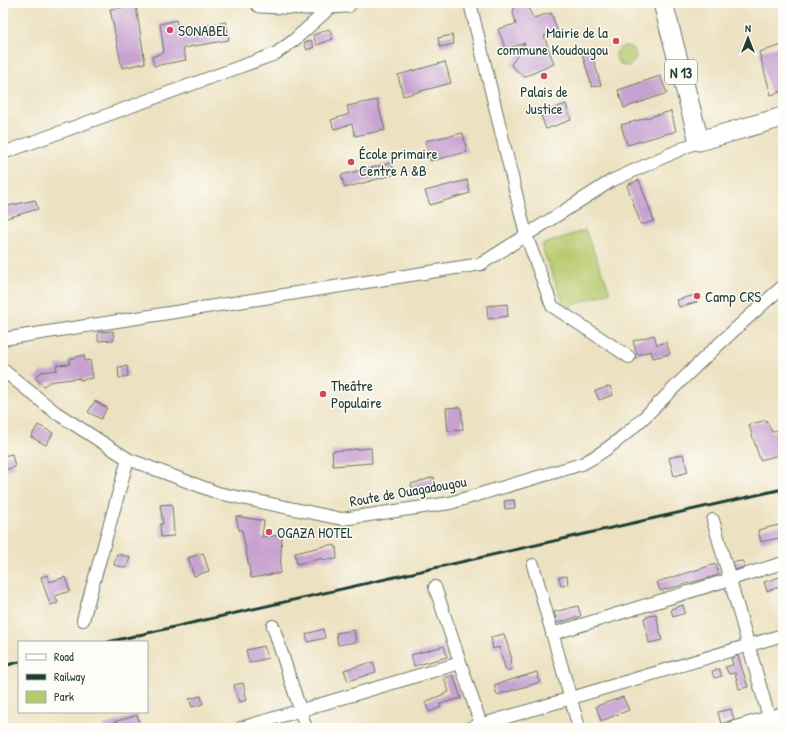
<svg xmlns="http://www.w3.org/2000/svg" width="786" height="731" viewBox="0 0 786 731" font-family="'Patrick Hand',sans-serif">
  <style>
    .green { fill: #b7c96d; stroke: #6b8350 }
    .building { fill: #c7a2d0 }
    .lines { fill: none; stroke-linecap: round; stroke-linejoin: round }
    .street-casing { stroke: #677665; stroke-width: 14 }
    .primary-casing { stroke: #677665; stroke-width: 21 }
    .street { stroke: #fff; stroke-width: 12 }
    .primary { stroke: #fff; stroke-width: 19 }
    .rail { stroke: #1f3d34; stroke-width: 3 }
    .poi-dot { fill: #d1495b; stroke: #fdfcf7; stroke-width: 1.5 }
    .labels { text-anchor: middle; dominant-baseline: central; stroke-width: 3; stroke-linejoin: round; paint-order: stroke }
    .shield { fill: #fdfcf7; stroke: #62766e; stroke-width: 1 }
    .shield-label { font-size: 14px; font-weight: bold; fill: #1f3d34 }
    .poi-label { font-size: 15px; fill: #1f3d34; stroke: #fdfcf7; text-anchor: start }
    .street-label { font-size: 15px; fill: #1f3d34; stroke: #fdfcf7 }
  </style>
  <rect width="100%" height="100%" fill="#fdfcf7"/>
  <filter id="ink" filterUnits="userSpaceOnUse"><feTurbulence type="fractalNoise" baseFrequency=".025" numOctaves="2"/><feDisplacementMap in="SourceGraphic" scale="8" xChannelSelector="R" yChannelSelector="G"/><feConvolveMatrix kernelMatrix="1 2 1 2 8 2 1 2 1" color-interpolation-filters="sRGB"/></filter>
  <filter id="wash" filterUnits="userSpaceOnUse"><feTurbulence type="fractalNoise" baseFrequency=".012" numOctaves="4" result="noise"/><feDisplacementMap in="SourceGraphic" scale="16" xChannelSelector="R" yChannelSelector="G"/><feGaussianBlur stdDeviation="0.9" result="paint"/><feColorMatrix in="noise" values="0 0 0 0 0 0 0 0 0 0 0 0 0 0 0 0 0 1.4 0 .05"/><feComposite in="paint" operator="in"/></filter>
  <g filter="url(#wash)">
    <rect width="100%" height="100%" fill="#ece1c0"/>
    <g class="green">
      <circle cx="626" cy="56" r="10"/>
      <path d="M585,230L610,292L565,308L541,245Z"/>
    </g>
    <g id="blocks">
      <g class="building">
        <path d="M515,3L527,5L533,18L551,13L558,32L544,36L554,64L524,77L511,65L525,43L506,49L498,29L516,24L513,13Z"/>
        <path d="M136,6L145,63L122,68L110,9Z"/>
        <path d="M176,20L179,31L226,22L229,40L183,48L186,60L154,66L152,57L164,52L160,24Z"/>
        <path d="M329,29L333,39L317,45L313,35Z"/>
        <path d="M452,35L454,44L440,47L438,38Z"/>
        <path d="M311,40L314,47L307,50L304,43Z"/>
        <path d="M783,45V91L771,95L759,52Z"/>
        <path d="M590,48L601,85L592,87L581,50Z"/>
        <path d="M445,62L451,83L403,96L398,75Z"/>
        <path d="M660,76L667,93L624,108L618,90Z"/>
        <path d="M377,100L385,130L355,136L352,124L334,129L331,120L349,114L347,106Z"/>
        <path d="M566,104L571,120L546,129L540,113Z"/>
        <path d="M671,111L676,131L627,145L621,125Z"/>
        <path d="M463,133L467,152L430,161L425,141Z"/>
        <path d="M391,163L396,174L345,188L341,175Z"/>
        <path d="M467,180L470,193L430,205L425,191Z"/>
        <path d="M639,180L654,221L641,225L627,185Z"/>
        <path d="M35,200L38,209L3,219V207Z"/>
        <path d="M695,295L697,302L679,307L677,300Z"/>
        <path d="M507,304L508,316L488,319L487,306Z"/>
        <path d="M113,331L114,340L98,341V332Z"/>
        <path d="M654,335L657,345L666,342L670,354L653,358L651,351L637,355L633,341Z"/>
        <path d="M84,355L85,361L90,360L93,378L80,380V378L49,382L44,386L35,378L41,372L57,370L56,365L70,364L69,359Z"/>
        <path d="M127,366L128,376L119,378L118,367Z"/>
        <path d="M610,386L613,395L599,400L595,391Z"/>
        <path d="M95,401L107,408L101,419L88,412Z"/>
        <path d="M461,407L463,430L448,431L446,408Z"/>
        <path d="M766,420L772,432L783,428V454L760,460L749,425Z"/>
        <path d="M38,425L53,433L46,445L31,437Z"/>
        <path d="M371,448L372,463L333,466L332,451Z"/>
        <path d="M12,454L15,467L3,470V456Z"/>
        <path d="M683,454L688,472L674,476L669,458Z"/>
        <path d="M434,477L437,488L414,495L411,484Z"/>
        <path d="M514,500L515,508L505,509L504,501Z"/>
        <path d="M172,504L174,536L161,537L160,524H163L160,505Z"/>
        <path d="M236,516L264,521L262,537L282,535L280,573L251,578L242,530H239Z"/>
        <path d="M783,524V537L761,542L758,530Z"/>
        <path d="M329,545L336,546L337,559L323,560V558L297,564L295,553Z"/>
        <path d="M203,553L209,571L194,576L188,558Z"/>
        <path d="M117,554L130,557L127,568L114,565Z"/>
        <path d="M743,561L745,567L735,570L733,562Z"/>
        <path d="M716,564L719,575L660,591L657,582Z"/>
        <path d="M47,575L50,582L65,577L70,591L55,596L58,603L50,605L41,577Z"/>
        <path d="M567,576L568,585L561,586L559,577Z"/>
        <path d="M783,576V586L767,591L764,582Z"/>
        <path d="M683,605L685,613L673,617L671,609Z"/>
        <path d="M578,606L581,616L557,623L554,612Z"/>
        <path d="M656,614L662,640L649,643L644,618Z"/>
        <path d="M323,629L325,638L308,642L306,634Z"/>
        <path d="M354,630L356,642L338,645L336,633Z"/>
        <path d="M504,634L512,659L510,660L512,669L506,671L499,647L493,649L491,637Z"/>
        <path d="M264,646L268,658L249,663L246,650Z"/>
        <path d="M444,646L447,657L414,666L411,655Z"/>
        <path d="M738,656L748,687L739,689L735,673L729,674L725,667L733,665L731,658Z"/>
        <path d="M373,662L376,672L348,681L344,670Z"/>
        <path d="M719,669L722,676L714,678L712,671Z"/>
        <path d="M537,672L540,682L497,695L494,685Z"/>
        <path d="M453,675L461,698L440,704L441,707L429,712L425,702L449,692L444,678Z"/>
        <path d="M243,683L247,700L239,702L234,685Z"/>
        <path d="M201,696L203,704L192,707L189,699Z"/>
        <path d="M623,697L629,710L601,721L596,706Z"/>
        <path d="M731,709L734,719L721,724L718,712Z"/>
        <path d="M137,715L141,728H104V725Z"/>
      </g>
    </g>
  </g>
  <g filter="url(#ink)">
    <use href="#blocks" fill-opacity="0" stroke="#677665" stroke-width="1"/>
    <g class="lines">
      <defs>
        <g id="street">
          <path d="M470,3L526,235L552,306L629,357"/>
          <path d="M3,153L275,54L293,41L333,5"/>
          <path d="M3,339L481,264L611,181L699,141"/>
          <path d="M3,370L55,412L128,459L218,493L342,519L450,503L582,464C624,442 655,406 689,373C719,343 751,315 783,286"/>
          <path d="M713,520L772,728"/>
          <path d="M533,565L579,728"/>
          <path d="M435,587L482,728"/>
          <path d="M83,620L128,459"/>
          <path d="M273,626L306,728"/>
          <path d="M552,634L783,563"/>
          <path d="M241,728L460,663"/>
          <path d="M470,728L783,635"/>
          <path d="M732,728L783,713"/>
        </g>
        <g id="primary">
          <path d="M260,3L306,5L347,3"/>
          <path d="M663,3L699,141L783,117"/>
        </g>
      </defs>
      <use href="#street" class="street-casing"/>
      <use href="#primary" class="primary-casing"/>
      <use href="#street" class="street"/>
      <use href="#primary" class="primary"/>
      <g class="rail">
        <path d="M108,642L783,489"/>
        <path d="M3,666L19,662"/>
      </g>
    </g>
  </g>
  <g class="poi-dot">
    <circle cx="170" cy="30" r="4"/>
    <circle cx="616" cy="41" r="4"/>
    <circle cx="544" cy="76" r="4"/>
    <circle cx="351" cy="162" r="4"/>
    <circle cx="697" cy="296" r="4"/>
    <circle cx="323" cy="394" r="4"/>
    <circle cx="269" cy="532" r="4"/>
  </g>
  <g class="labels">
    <rect class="shield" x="665" y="60" width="32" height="24" rx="3"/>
    <g class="shield-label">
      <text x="681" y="72">N 13</text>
    </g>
    <g class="poi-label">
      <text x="178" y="30">SONABEL</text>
      <text x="608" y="32" text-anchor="end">Mairie de la<tspan x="608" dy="17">commune Koudougou</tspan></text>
      <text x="544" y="91" text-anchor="middle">Palais de<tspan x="544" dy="17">Justice</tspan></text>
      <text x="359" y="153">École primaire<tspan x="359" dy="17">Centre A &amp;B</tspan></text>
      <text x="705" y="296">Camp CRS</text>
      <text x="331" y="385">Theâtre<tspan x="331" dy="17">Populaire</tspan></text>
      <text x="277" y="532">OGAZA HOTEL</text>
    </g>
    <g class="street-label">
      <text transform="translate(408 491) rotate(-10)">Route de Ouagadougou</text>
    </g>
  </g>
  <rect width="786" height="731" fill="none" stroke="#fdfcf7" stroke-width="16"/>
  <rect x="18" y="641" width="130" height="72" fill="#fdfcf7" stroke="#a4b0a9"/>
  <rect x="26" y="654" width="20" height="6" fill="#ffffff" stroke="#a4b0a9"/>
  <text x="54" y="661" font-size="12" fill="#1f3d34">Road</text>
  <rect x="26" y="674" width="20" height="6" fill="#1f3d34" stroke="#a4b0a9"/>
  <text x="54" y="681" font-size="12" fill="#1f3d34">Railway</text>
  <rect x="26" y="691" width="20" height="12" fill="#b7c96d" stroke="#a4b0a9"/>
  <text x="54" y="701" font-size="12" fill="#1f3d34">Park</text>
  <g transform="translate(748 38)" stroke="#fdfcf7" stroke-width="3" paint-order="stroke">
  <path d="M0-3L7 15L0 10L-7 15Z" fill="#1f3d34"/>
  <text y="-6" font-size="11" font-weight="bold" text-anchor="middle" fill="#1f3d34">N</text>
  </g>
</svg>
